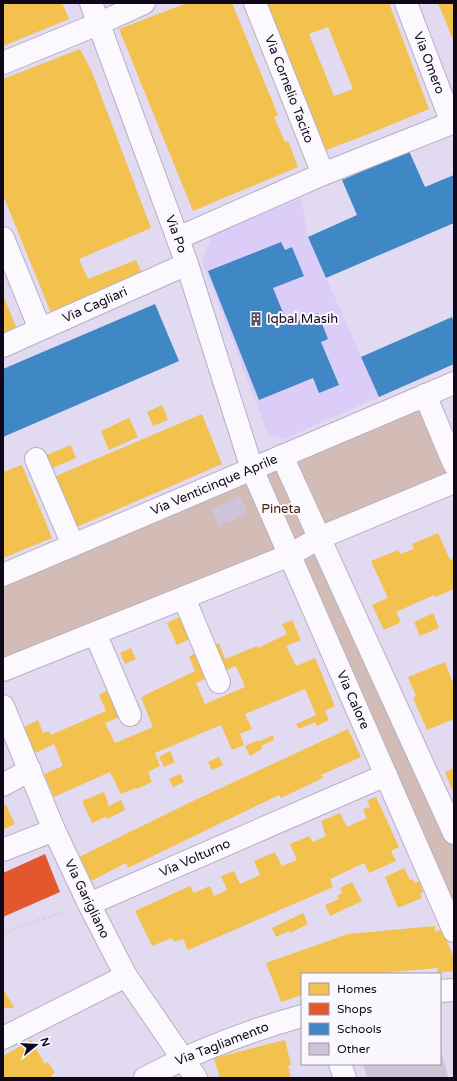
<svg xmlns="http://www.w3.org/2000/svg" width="457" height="1081" viewBox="0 0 457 1081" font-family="'Varela Round',sans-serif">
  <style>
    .built { fill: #dbcdf7 }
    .green { fill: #d3bbb6 }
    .homes { fill: #f2c14e; fill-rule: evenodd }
    .shops { fill: #e4572e }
    .schools { fill: #3f88c5 }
    .building { fill: #cfc3d7 }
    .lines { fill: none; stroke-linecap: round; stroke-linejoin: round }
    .minor-casing { stroke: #b7b0c3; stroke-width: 24 }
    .path { stroke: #d7d5dc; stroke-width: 2.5; stroke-dasharray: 4 2; stroke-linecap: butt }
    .minor { stroke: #fbf9fd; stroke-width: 22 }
    .labels { text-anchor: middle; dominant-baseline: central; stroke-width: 4; stroke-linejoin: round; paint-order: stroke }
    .street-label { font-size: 13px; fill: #0f081a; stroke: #faf8fd }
    .poi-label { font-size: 13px; fill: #0f081a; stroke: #faf8fd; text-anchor: start }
    .park-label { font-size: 13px; fill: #452402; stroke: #faf8fd }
  </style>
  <rect width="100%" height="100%" fill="#e2daf0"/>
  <path class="built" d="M301,198L308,237L379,397L284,439L268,434L202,261L212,235Z"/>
  <path class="green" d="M425,395L454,482L319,538L454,833V931L290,556L3,670V575Z"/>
  <g class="homes">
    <path d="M3,3H62L69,19L3,46Z"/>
    <path d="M187,3H232L278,115L274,117L285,142L288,141L298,167L193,211L119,29Z"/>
    <path d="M267,3H389L429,109L366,135L326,150ZM328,27L353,89L334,96L309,34Z"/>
    <path d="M438,3H454V42Z"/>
    <path d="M80,49L92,72L151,228L79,259L88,279L136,260L142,274L51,313L3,195V79Z"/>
    <path d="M3,295L17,329L3,335Z"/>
    <path d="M162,405L168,420L153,426L147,412Z"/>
    <path d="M202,414L222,464L72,529L49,479Z"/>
    <path d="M129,418L138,437L109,450L101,431Z"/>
    <path d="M71,445L76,458L48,470L42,457Z"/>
    <path d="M22,465L52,538L3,558V472Z"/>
    <path d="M438,533L450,560L454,558V589L435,597L434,595L396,612L401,622L384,630L372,605L388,598L371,561L398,550L400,554L414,549L412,544Z"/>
    <path d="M433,613L439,628L420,636L414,622Z"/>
    <path d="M182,616L192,638L177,645L167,623Z"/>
    <path d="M292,620L301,640L286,646L296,666L315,658L335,706L325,711L329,720L317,726L315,722L299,729L296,724L316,715L305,689L245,714L252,729L240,734L244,745L232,750L221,725L155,753L160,766L148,772L152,782L137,789L136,788L121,794L110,772L54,797L44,774L63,766L54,744L35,753L24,727L38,720L43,733L49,731L51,735L106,711L99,695L108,690L120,717L105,723L115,743L153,727L141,697L195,671L189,657L199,651L210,677L196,683L205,704L245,687L236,666L220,673L209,648L219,643L225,659L257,646L258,648L287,634L282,624Z"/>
    <path d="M131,648L136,659L125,664L120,653Z"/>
    <path d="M445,662L452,681L454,680V719L427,730L413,698L416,696L408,677Z"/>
    <path d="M348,729L361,757L321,775L323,778L281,798L279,795L128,868L126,863L91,881L79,857L195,800Z"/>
    <path d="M273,735L274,740L261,746L262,749L250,756L245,746L259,740V742Z"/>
    <path d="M170,751L175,762L164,767L159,757Z"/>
    <path d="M219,757L223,765L212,770L208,762Z"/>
    <path d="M454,768V794L445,772Z"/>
    <path d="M180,774L184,782L173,787L169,779Z"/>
    <path d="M104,792L109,806L121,800L125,810L107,819L105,817L92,823L82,801Z"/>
    <path d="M376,797L399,847L391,851L396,861L369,873L364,863L330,879L333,887L188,950L183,939L174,942L172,938L152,946L135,911L190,886L194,893L210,886L214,896L227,890L221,876L234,871L240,884L260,875L254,861L275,852L282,866L297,860L290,844L309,836L313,842L326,836L321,821L340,813L347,827L367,818L363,809L370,807L367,800Z"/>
    <path d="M6,805L15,824L3,830V806Z"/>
    <path d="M404,868L410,880L413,879L415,883L419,881L423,892L420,894L422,898L398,908L385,877Z"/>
    <path d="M352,882L362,901L330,916L325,905L339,899L337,896L342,893L340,888Z"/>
    <path d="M303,913L308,924L290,933L289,931L276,937L272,928Z"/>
    <path d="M435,926V932L442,929L454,958V971L438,973L437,968L371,974H302V995L281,1002L266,963L348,934Z"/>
    <path d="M3,989L14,1007L12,1008H3Z"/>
    <path d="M31,1040L45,1064L48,1062L55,1073L51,1075L53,1078H3V1056Z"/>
    <path d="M285,1040L291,1065L288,1066L291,1078H220L214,1058Z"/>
  </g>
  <path class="shops" d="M45,854L60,892L3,917V873Z"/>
  <g class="schools">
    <path d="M409,151L425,187L454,175V223L326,278L308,237L357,215L342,180Z"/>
    <path d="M281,242L285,250L292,247L304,276L273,288L288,325L318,313L328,339L321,342L339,385L319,393L313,378L259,400L208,271Z"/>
    <path d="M155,304L179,361L3,437V369Z"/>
    <path d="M452,317L454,323V364L379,397L361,357Z"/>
  </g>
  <g class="building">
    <path d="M240,496L248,513L219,526L211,509Z"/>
    <path d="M440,1052H441L448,1076V1078H367L363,1064H440Z"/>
  </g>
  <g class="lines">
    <defs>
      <g id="minor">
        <path d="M91,3L187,264L252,469L454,931"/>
        <path d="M255,3L323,174"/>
        <path d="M406,3L452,123"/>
        <path d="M3,63L98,24L144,3"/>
        <path d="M3,238L40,329"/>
        <path d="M178,238L323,174L454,122"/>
        <path d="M3,346L187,264"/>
        <path d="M425,395L454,464"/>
        <path d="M282,456L454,833"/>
        <path d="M36,459L73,545"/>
        <path d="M3,575L454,383"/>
        <path d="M184,598L219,682"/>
        <path d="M95,633L130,715"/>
        <path d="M3,670L290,555L319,538L454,482"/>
        <path d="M3,706L54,830L89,904L126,976L196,1078"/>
        <path d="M3,785L30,770"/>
        <path d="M3,850L54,830"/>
        <path d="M89,904L386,775"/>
        <path d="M440,991L454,990"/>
        <path d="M3,1038L126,976"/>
        <path d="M340,1064L345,1078"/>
        <path d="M145,1078C194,1052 248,1031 302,1016"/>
      </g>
    </defs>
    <use href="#minor" class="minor-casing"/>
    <path class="path" d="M3,934L38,920L64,912"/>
    <use href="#minor" class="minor"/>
  </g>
  <defs>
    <symbol id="building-bare" viewBox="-9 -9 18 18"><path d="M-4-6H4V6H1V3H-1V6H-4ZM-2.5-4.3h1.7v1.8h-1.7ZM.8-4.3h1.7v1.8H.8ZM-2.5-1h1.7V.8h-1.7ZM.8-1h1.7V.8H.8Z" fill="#595265" stroke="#faf8fd" stroke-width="2.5" paint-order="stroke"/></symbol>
  </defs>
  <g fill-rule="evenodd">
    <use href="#building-bare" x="246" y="309" width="20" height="20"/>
  </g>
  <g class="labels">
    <g class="street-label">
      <text transform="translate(429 63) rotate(69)">Via Omero</text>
      <text transform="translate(289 89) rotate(69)">Via Cornelio Tacito</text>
      <text transform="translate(176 234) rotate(70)">Via Po</text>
      <text transform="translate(95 305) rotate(-24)">Via Cagliari</text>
      <text transform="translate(214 485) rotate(-23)">Via Venticinque Aprile</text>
      <text transform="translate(353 700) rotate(66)">Via Calore</text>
      <text transform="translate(195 858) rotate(-24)">Via Volturno</text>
      <text transform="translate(87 899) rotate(64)">Via Garigliano</text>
      <text transform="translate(222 1044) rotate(-21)">Via Tagliamento</text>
    </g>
    <g class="poi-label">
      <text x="267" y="319">Iqbal Masih</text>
    </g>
    <g class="park-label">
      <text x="281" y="509">Pineta</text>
    </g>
  </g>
  <rect width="457" height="1081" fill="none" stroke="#0f081a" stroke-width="8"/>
  <rect x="301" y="973" width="140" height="92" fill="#faf8fd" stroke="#9c98a2"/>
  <rect x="309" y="983" width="20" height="12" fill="#f2c14e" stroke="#9c98a2"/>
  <text x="337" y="993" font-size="12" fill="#0f081a">Homes</text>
  <rect x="309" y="1003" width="20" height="12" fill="#e4572e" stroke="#9c98a2"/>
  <text x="337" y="1013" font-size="12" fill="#0f081a">Shops</text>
  <rect x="309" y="1023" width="20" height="12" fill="#3f88c5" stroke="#9c98a2"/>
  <text x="337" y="1033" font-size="12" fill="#0f081a">Schools</text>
  <rect x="309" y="1043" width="20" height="12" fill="#cfc3d7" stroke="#9c98a2"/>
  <text x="337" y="1053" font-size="12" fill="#0f081a">Other</text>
  <g transform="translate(36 1045) rotate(72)" stroke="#faf8fd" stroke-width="3" paint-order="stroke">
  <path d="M0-3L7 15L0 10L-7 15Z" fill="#0f081a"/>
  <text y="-6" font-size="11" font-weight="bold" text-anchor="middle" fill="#0f081a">N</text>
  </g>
</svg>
